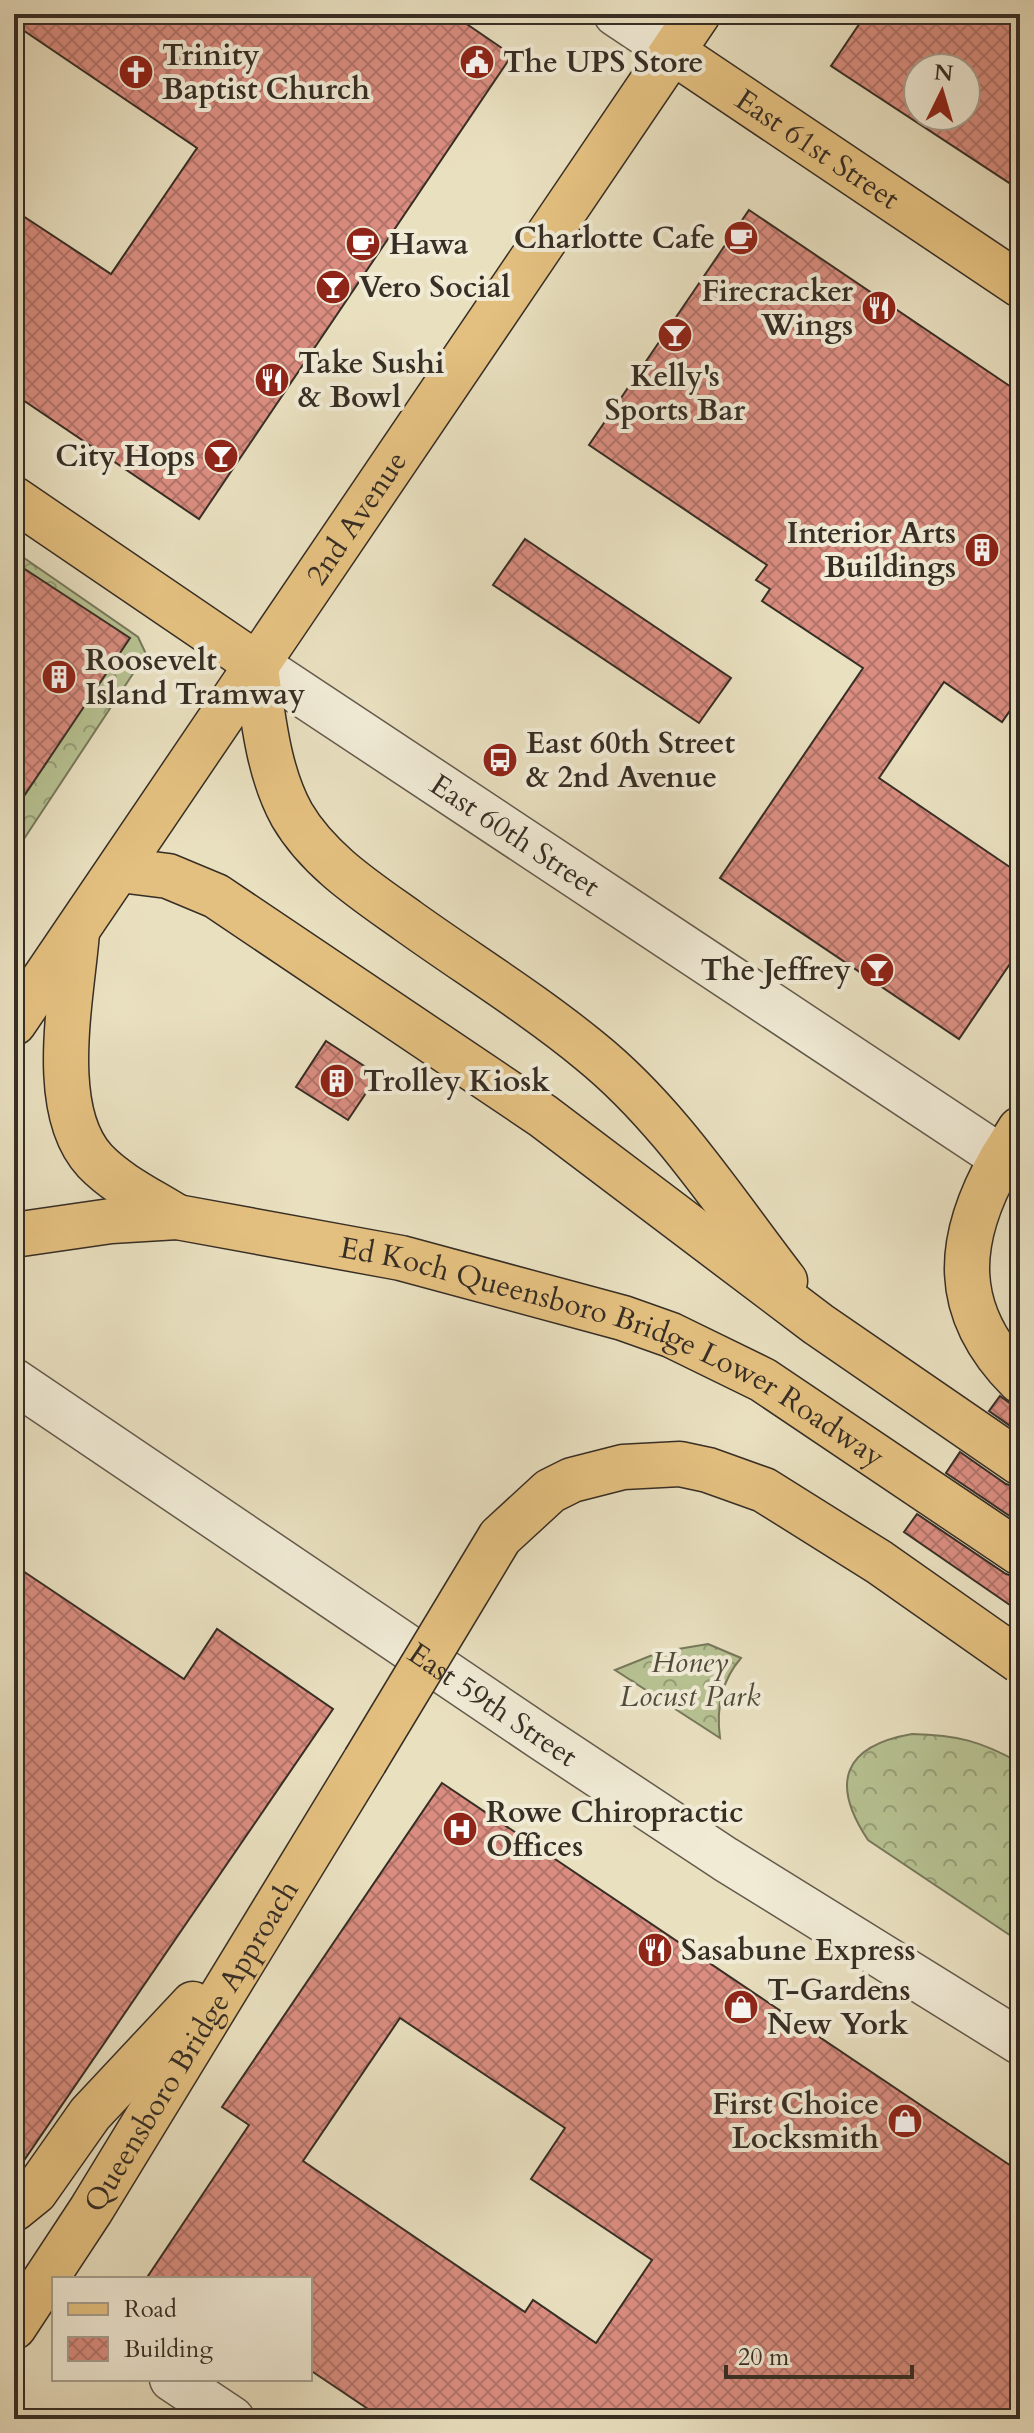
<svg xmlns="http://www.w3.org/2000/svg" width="1034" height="2433" viewBox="0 0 1034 2433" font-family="Cardo,serif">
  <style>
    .forest { fill: url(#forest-crowns); stroke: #77785c; stroke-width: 2 }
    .building { fill: url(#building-cross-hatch); stroke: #372e25; stroke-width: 2; fill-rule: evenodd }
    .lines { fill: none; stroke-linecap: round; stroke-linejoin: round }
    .minor-casing { stroke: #645a4c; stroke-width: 47 }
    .major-casing { stroke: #372e25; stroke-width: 47 }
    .highway-casing { stroke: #372e25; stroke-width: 47 }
    .minor { stroke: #f1ebd6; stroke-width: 44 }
    .major { stroke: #e4c080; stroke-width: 44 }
    .highway { stroke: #e4c080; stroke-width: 44 }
    .highway-bridge-casing { stroke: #372e25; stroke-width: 47; stroke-linecap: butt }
    .highway-bridge { stroke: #e4c080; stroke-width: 44 }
    .labels { text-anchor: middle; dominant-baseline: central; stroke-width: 8; stroke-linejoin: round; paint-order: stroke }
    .poi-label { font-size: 30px; font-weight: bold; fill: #372e25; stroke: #f1ebd6; text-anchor: start }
    .street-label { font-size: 30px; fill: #372e25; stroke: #f1ebd6 }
    .park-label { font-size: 30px; font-style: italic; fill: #514c3b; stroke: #f1ebd6 }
  </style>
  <defs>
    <pattern id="forest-crowns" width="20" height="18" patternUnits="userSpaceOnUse" patternTransform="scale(2)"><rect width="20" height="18" fill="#b7c292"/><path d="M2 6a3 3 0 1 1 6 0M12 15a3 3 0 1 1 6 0" fill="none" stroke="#969e77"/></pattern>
    <pattern id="building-cross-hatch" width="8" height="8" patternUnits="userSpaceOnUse" patternTransform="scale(2)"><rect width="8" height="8" fill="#da8d80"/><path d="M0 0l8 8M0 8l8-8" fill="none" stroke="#b27469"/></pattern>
  </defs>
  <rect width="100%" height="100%" fill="#e9e0c0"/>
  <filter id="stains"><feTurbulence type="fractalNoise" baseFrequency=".0025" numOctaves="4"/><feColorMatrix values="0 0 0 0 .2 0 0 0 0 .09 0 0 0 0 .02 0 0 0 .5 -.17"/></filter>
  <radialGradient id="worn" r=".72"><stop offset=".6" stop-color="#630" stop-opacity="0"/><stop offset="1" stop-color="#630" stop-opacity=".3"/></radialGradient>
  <g class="forest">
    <path d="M14,551L138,637L146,654L14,854Z"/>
    <path d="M708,1644L741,1658C721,1681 716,1708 720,1738L615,1670L660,1652Z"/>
    <path d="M912,1734C957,1735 981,1741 1020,1763V1942L868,1840C830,1783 843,1746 912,1734Z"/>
  </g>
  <g class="building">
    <path d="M14,14H452L512,55L199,519L14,394V210L111,274L197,148L14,24Z"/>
    <path d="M866,14H1020V190L831,66ZM918,68H966V116H918Z"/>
    <path d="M749,210L1020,393V696L1002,722L944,682L879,778L1020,874V949L959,1039L720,878L863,668L762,601L770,589L756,580L767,565L589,445Z"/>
    <path d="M525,539L731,678L699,723L493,585Z"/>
    <path d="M14,562L130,638L14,811Z"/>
    <path d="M326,1041L378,1075L348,1120L296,1087Z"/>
    <path d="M1000,1396L1011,1404L1020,1405V1433L989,1411Z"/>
    <path d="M960,1452L1006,1484L1020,1488V1523L946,1473Z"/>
    <path d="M917,1514L1006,1574L1020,1578V1612L904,1532Z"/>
    <path d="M14,1565L184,1679L217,1629L333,1709L14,2175Z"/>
    <path d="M442,1783L1020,2172V2419H383L310,2370V2279H146L249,2125L222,2107ZM400,2018L565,2128L531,2179L652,2260L596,2343L533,2300L525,2312L303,2161Z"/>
  </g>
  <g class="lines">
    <defs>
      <g id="minor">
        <path d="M616,14L673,52"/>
        <path id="s1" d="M255,663L1002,1158"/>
        <path id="s2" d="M14,1381L542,1738L725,1859L1020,2042"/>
        <path d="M172,2379L232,2419"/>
      </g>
      <g id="major">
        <path id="s3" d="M673,52L1020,285"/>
        <path d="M14,499L255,663"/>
        <path id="s4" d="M14,1023L698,14"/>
        <path d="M1020,1129L1002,1158L1020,1170"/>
      </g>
      <g id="highway">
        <path d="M255,663C263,714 267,770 292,815C319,861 366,891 408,921C468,964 533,1004 590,1051C668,1114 724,1202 785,1281"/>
        <path d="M120,870L168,876L216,896L543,1116L818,1324L1020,1463"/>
        <path d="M77,932C72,997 47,1109 95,1161C118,1185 150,1200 177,1217"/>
        <path d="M1002,1158C955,1240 950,1311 1020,1381"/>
        <path id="s5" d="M14,1235L111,1221L177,1217L401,1258L623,1318L671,1335L763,1380L1020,1553"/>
        <path d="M14,2209L35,2192L90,2114L193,2004"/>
        <path id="s6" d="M14,2327L91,2210L365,1761"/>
      </g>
    </defs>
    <use href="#minor" class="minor-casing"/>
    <use href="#major" class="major-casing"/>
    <use href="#highway" class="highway-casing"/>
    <use href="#minor" class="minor"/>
    <use href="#major" class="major"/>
    <use href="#highway" class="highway"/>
    <defs>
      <path id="highway-bridge" d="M365,1761L500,1537L550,1491L572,1480L623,1467L680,1464L708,1470L764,1490L879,1562L1020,1661"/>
    </defs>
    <use href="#highway-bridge" class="highway-bridge-casing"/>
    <use href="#highway-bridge" class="highway-bridge"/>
  </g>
  <defs>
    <symbol id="civic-disc" viewBox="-11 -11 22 22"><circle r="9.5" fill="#8f2418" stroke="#f1ebd6"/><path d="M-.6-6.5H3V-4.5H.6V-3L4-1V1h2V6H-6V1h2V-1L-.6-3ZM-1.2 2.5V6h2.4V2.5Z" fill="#fff"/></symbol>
    <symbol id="church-disc" viewBox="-11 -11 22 22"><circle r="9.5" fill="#8f2418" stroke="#f1ebd6"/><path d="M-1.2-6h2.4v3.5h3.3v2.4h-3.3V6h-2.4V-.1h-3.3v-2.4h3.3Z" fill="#fff"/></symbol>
    <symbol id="cafe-disc" viewBox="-11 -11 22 22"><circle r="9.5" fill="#8f2418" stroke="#f1ebd6"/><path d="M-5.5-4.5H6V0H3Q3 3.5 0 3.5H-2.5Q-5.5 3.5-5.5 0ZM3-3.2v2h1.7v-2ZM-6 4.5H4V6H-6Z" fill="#fff"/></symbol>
    <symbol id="bar-disc" viewBox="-11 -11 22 22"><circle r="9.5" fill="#8f2418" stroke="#f1ebd6"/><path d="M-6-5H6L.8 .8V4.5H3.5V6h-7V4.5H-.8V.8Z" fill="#fff"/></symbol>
    <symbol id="restaurant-disc" viewBox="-11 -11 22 22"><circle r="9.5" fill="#8f2418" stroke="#f1ebd6"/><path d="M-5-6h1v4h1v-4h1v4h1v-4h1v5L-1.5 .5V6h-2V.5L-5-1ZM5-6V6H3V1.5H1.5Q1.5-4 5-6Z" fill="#fff"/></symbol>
    <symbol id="building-disc" viewBox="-11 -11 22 22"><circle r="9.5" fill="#8f2418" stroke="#f1ebd6"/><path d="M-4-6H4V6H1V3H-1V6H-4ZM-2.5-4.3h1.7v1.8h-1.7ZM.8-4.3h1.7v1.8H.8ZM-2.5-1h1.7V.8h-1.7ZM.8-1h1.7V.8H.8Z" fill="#fff"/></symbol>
    <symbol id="bus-disc" viewBox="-11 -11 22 22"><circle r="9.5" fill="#8f2418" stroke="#f1ebd6"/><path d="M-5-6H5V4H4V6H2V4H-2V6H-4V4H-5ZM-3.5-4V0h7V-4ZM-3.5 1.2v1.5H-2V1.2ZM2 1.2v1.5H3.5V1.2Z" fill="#fff"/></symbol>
    <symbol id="hospital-disc" viewBox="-11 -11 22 22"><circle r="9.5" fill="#8f2418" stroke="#f1ebd6"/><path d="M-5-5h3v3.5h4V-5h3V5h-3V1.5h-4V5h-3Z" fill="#fff"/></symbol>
    <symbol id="shop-disc" viewBox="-11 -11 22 22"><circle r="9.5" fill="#8f2418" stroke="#f1ebd6"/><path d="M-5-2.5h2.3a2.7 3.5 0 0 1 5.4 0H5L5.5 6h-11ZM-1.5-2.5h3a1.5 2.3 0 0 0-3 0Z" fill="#fff"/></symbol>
  </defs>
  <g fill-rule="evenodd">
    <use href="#civic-disc" x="457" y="42" width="40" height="40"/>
    <use href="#church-disc" x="116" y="52" width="40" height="40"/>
    <use href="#cafe-disc" x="721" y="218" width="40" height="40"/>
    <use href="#cafe-disc" x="343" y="224" width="40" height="40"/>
    <use href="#bar-disc" x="313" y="267" width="40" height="40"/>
    <use href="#restaurant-disc" x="859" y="288" width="40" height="40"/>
    <use href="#bar-disc" x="655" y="315" width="40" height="40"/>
    <use href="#restaurant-disc" x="252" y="360" width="40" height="40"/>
    <use href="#bar-disc" x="201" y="436" width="40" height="40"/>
    <use href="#building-disc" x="962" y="530" width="40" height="40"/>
    <use href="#building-disc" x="39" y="657" width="40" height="40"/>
    <use href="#bus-disc" x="480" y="740" width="40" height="40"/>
    <use href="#bar-disc" x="857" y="950" width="40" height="40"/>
    <use href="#building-disc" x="317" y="1061" width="40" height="40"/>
    <use href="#hospital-disc" x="440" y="1809" width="40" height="40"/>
    <use href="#restaurant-disc" x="635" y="1930" width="40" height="40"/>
    <use href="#shop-disc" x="721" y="1987" width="40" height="40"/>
    <use href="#shop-disc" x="885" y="2101" width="40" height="40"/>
  </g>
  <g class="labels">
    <g class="poi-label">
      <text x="162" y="55">Trinity<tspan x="162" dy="34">Baptist Church</tspan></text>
      <text x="503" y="62">The UPS Store</text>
      <text x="715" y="238" text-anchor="end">Charlotte Cafe</text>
      <text x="389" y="244">Hawa</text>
      <text x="359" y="287">Vero Social</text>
      <text x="853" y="291" text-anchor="end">Firecracker<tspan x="853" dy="34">Wings</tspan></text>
      <text x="298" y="363">Take Sushi<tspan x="298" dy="34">&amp; Bowl</tspan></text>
      <text x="675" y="376" text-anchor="middle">Kelly's<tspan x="675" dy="34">Sports Bar</tspan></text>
      <text x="195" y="456" text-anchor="end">City Hops</text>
      <text x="956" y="533" text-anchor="end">Interior Arts<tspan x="956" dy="34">Buildings</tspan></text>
      <text x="85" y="660">Roosevelt<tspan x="85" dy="34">Island Tramway</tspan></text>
      <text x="526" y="743">East 60th Street<tspan x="526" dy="34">&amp; 2nd Avenue</tspan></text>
      <text x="851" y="970" text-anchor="end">The Jeffrey</text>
      <text x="363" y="1081">Trolley Kiosk</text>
      <text x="486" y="1812">Rowe Chiropractic<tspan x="486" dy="34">Offices</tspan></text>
      <text x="681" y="1950">Sasabune Express</text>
      <text x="767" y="1990">T-Gardens<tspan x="767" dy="34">New York</tspan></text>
      <text x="879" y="2104" text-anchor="end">First Choice<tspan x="879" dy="34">Locksmith</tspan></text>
    </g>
    <g class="street-label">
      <text stroke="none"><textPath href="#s3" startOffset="174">East 61st Street</textPath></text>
      <text stroke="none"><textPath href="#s4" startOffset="610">2nd Avenue</textPath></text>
      <text stroke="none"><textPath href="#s1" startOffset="312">East 60th Street</textPath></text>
      <text stroke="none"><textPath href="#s5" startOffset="624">Ed Koch Queensboro Bridge Lower Roadway</textPath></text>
      <text stroke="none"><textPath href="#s2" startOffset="578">East 59th Street</textPath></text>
      <text stroke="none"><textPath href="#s6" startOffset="332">Queensboro Bridge Approach</textPath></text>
    </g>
    <g class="park-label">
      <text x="690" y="1662">Honey<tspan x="690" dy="34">Locust Park</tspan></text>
    </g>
  </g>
  <rect width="1034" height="2433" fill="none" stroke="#e9e0c0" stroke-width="48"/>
  <rect x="16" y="16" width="1002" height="2401" fill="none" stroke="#372e25" stroke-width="4"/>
  <rect x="24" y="24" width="986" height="2385" fill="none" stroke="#372e25" stroke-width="2"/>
  <rect x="52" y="2277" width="260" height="104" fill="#f1ebd6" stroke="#a79f8f" stroke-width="2"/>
  <rect x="68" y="2303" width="40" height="12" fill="#e4c080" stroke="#a79f8f" stroke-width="2"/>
  <text x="124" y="2317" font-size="24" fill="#372e25">Road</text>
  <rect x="68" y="2337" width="40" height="24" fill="url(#building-cross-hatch)" stroke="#a79f8f" stroke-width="2"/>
  <text x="124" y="2357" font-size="24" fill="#372e25">Building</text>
  <g transform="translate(942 92) rotate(5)"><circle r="38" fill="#f1ebd6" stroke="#a79f8f" stroke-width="2"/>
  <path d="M0-6L14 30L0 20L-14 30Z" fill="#8f2418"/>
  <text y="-12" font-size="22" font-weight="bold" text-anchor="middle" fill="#372e25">N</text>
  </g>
  <path d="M726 2365v12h186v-12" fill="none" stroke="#372e25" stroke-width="4"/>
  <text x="738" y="2365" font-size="24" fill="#372e25" stroke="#f1ebd6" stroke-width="6" paint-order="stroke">20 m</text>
  <rect width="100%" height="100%" filter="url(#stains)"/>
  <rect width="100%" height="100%" fill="url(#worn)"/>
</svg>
